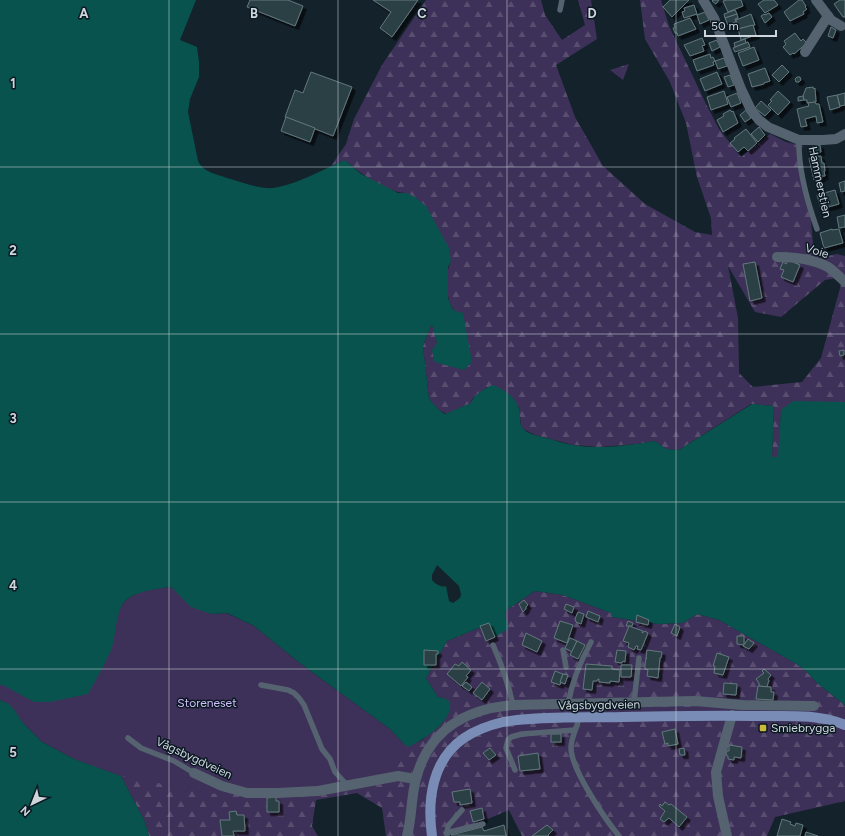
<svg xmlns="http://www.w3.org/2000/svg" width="845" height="836" viewBox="0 0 845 836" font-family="Figtree,sans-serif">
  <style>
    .forest { fill: url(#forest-firs); fill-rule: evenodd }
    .park { fill: #3e3159 }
    .water { fill: #08534d; fill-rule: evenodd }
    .building { fill: #2c4045; stroke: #62787d; filter: url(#shadow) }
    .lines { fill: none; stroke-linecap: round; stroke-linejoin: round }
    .lane { stroke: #54636f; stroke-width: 5.5 }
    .street { stroke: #54636f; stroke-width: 10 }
    .primary { stroke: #798cb6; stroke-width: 10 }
    .grid { fill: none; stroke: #cdd6dc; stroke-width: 1; stroke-opacity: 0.55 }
    .poi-dot { fill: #c8bb3b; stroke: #0b1822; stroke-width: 1.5 }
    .labels { text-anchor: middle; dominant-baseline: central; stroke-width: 3; stroke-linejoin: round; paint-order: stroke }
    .street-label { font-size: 12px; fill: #cdd6dc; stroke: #0b1822 }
    .park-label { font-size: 12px; fill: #d0bffc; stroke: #0b1822 }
    .poi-label { font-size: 12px; fill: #cdd6dc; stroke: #0b1822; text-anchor: start }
    .grid-label { font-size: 13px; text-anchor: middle; font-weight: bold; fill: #cdd6dc; stroke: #0b1822; stroke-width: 3; stroke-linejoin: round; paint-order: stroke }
  </style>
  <defs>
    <pattern id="forest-firs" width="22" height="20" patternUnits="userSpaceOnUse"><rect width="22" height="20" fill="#3e3159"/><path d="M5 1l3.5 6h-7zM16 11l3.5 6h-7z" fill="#594e70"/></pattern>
    <filter id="shadow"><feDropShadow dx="3.5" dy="3.5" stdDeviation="0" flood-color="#0009"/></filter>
  </defs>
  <rect width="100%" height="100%" fill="#14222c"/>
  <g class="forest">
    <path d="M426,0H541L545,15L562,40L585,25L578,0H591L597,39L556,65L575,117L603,166L645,204L695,232L712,235L711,218L697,177L686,123L670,82L645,39L640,0H661L669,26L706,104L719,129L741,157L770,134L786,142L803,146L798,158L811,221L813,243L823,257L837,254L845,256V402L781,410L779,457H772L774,406L751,404L679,450L666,449L655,441L637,444L599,447L573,445L535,435L523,429L521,425L519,407L487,387L472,399L471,403L447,414L439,410L429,399L423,346L431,325L432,324L437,343L434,361L455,311C445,302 445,272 451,261L407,193C387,193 361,174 346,161H342L331,166L346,144L354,119L382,65ZM728,266L755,312L781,317L825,280L843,277L821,358L802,382L753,387L739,373L738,318Z"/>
    <path d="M629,64L623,80L610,70Z"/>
    <path d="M535,591L563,595L611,613L612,617L659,624L683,623L697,614L719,620L795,663L806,671L817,683L845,705V801L775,817L767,836H522L509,810L464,829L445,833L444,836H386L382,808L357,793L316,800L312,826L318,836H149L145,822L121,776L74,759L23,723L15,711L3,701L0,700V685H3L119,611L408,746L422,740L444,721V698L438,697L426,678L447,641L481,627Z"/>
  </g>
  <path class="park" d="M171,587L211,614L226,613L254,626L301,664L390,729L405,745V756L382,781L216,794L121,776L74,759L42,742L23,723L15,711L3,701L0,700V685H3L119,611C126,591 153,589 171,587Z"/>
  <g class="water">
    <path d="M0,0H196L180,40L197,47L199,62V77L190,99L188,112L198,161C203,172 216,174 227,178C239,181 253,187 266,188C286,190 323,170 342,161H346L361,174L398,193H407L415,197L426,206L449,248L451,261L448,267V298L452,308L455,311L463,313L472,362L464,370L438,363L434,361L432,350L437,343L432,325H431L423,346L429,399L439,410L445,414L471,403C473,395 485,388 493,385C503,389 516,397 519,409C521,414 519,422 522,427C526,434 539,436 546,438C555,440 564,444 573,445C598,450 630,445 655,441L666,449L679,450L752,404L774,406L772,457H778L781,410L793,401L845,402V705L817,683L806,671L795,663L719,620L697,614L683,623L659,624L612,617L611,613L563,595L535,591L505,611L508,629L495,637L481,627L447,641L426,678L438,697L444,698L450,702C453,722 424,739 408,747L405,745L390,729L301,664L254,626L227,613L211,614L191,607L171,587C156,589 127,592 121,607C115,620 116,636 111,650C105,665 96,679 88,694L50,702H34L3,685H0ZM437,565L459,586L461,594L460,598L453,603L449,601L446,586C442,588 435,584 432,580V575Z"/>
    <path d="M0,700L9,704L15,711L23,723L42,742L74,759L121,776L145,822L149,836H0Z"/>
  </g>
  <g class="building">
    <path d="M250,0H288L303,6L295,26L247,7Z"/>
    <path d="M373,0H418L392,37L380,28L391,12Z"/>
    <path d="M670,0H689L672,17L663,7Z"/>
    <path d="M713,0H719L716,4L712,1Z"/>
    <path d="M741,0L743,6L728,12L723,1L727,0Z"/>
    <path d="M764,0H774L778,5L765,13L758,4Z"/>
    <path d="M799,0H802L806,6L805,7L807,9L803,12L804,14L790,21L784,12Z"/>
    <path d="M840,0H845V17H843L834,4Z"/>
    <path d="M694,5L697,14L684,18L682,12L685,11L684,8Z"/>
    <path d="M735,10L737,14L725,18L724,14Z"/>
    <path d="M705,12L709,20L700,24L697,15Z"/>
    <path d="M769,13L772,17L765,23L761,16L764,14L765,15Z"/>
    <path d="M737,14L738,18L735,19L736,22L728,25L725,18Z"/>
    <path d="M751,14L755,25L738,29L736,20Z"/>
    <path d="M690,18L696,29L678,36L677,33H675L673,28H675L674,24Z"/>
    <path d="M753,25L756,35L741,40L738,29Z"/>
    <path d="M831,27L836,30L833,38L828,36Z"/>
    <path d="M795,33L801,41L803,39L807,43L794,54L793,53L790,55L783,47L786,44L784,41Z"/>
    <path d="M702,38L705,45L702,46L704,51L690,56L684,45Z"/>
    <path d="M745,39L746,43L735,47L734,43Z"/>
    <path d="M717,40L720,47L712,51L709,43Z"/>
    <path d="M748,42L750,47L735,52L733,48Z"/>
    <path d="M754,47L759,60L743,66L738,53Z"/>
    <path d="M710,54L711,58L713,57L715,61L713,62L714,65L697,71L693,60Z"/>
    <path d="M724,58L727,66L718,69L715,61Z"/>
    <path d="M782,65L789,72L779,82L772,75Z"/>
    <path d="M765,68L770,81L764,83V84L752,87L748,74Z"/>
    <path d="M311,72L352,87L333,136L285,117L295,90L303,93Z"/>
    <path d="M717,72L722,84L705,91L700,79Z"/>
    <path d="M730,75L734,85L728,87L724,77Z"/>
    <path d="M797,77H800L801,80L799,82H796L795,79Z"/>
    <path d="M813,87L814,89L815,88L816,102L807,103V100H804L803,96L806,88Z"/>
    <path d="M724,91L728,104L711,110L707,97Z"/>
    <path d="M778,91L790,102L778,115L768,105L772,101L770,100Z"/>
    <path d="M737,93L741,103L731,107L727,97Z"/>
    <path d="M845,93V105L840,106L837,95Z"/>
    <path d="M837,95L840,107L830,110L827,97Z"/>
    <path d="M803,96L804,100L798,101V97Z"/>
    <path d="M761,101L771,110L765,116L755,108Z"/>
    <path d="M815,102L816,104H819L823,122L817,123L816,116L805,119L807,126L801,127L797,109L809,106L808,103Z"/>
    <path d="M730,110L732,112L733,111L738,123L723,132L717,120L724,116L723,114Z"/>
    <path d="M746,110L751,118L745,122L740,115Z"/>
    <path d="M286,117L315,128L310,142L281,131Z"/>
    <path d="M759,127L765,135L758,142L751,134Z"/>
    <path d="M746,129L757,143L748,151L744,147L738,152L730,143L735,139L734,138Z"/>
    <path d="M820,145L821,152L817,153L818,156L812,158L809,148Z"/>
    <path d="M821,156L822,163H824L825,171H824L825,176H822V178L814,180L809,158Z"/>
    <path d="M845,181V191L841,192L839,183Z"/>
    <path d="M835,190L839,204L821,209L817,195Z"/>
    <path d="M845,215V227L839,228L837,217Z"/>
    <path d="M832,229V230L839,229L843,243L824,248L820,233Z"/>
    <path d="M788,260L800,265L793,282L781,277L784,270L780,269L783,262L786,264Z"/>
    <path d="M755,262L762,298L750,301L743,264Z"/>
    <path d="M844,350V355L840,356L839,351Z"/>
    <path d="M524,600L528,605L526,607V609L523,612L519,604Z"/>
    <path d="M566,604L574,607L572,613L564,609Z"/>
    <path d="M588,611L600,616L598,622L586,617Z"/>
    <path d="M578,612L584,614L581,624L576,622L575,619Z"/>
    <path d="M637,615L649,620L648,625L636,622Z"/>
    <path d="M560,621L573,625L567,643L554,638Z"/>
    <path d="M628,621L633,623L632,626H626Z"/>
    <path d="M489,623L495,637L486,641L480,626Z"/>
    <path d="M675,624L680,627L677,636L671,633Z"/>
    <path d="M629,626L643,631L642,633L645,631L648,633L641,650L637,649L638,646H636L634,650L628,647L629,643L623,641Z"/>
    <path d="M526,633L542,641L537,652L522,645Z"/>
    <path d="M737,636H744V645L737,644Z"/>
    <path d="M570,638L577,641L572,652L565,648Z"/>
    <path d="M748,639L754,643L749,649L743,646Z"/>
    <path d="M577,641L585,645L578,659L570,655Z"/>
    <path d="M424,650L438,651V654H436V665H424Z"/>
    <path d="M617,650L626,651L625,662L623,661L622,663L615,662Z"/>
    <path d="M647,650L662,652L661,658H660L658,678L647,676L648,670L645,669V665L646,658H647H646Z"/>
    <path d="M717,653L729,657L723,675L714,673L715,666H713Z"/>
    <path d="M462,662L471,670L466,676L468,677L461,686L447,674L455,664L459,666Z"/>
    <path d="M586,664L612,666V669L620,670L619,682L610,681V683L599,682V679H598L597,681H593L592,690L583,689Z"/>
    <path d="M621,665H632L631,677H621Z"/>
    <path d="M764,669L771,675L768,679L769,681L768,683L767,687L759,686V683L756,679L764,673L762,671Z"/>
    <path d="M555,671L563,674L560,685L551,682Z"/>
    <path d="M563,674L568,675L565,684L560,682Z"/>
    <path d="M466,682L472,687L469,691L462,686Z"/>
    <path d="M482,682L490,689L482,700L473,693Z"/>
    <path d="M724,683L737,684L736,695L723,694Z"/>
    <path d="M758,686L771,687V692H774L773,700L756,699Z"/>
    <path d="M675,729L678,744L668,746V743L665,744L662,732Z"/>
    <rect x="551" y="734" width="10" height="8"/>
    <path d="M729,745L742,747L741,758L734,757V760L728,759V756L726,755L727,751H729Z"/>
    <path d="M490,748L496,755L489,760L483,753Z"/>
    <path d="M684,748L685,755H680L679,749Z"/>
    <path d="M538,753L540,769L520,771L518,756Z"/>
    <path d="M470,789L472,803L460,805V802H454L452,792Z"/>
    <path d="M276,797V801H279V812H267V798Z"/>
    <path d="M665,802L669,805L671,804L687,817L679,827L669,818L664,822L660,819L665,811L659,806L660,804L662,806Z"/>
    <path d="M482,808L484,819L473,822L470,811Z"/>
    <path d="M236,811L237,815H244L245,831H233L234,836H222L220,820H230L229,812Z"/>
    <path d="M782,819L791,822L790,824L795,826L796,823L803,825L800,836H777Z"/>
    <path d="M504,825L506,836L451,835L482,827L484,831Z"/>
    <path d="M547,825L553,830L548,835L549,836H532Z"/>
    <path d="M806,832L818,836H805Z"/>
  </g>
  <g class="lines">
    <g class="lane">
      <path d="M560,10L562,0"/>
      <path d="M799,140C798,170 807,201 817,229"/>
      <path d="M493,645C502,665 508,683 513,705"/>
      <path d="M563,650L566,667"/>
      <path d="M261,685L288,690L294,693L299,698L304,705L322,749L330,759L335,772L348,786"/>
      <path d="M634,702L639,658"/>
      <path d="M568,704C572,682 580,662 591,642"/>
      <path d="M579,718C577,728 571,737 571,748C571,769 605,819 619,836"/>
      <path d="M128,738L141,748L174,761L194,773"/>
      <path d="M515,770L506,748L508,740L511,737L522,734L575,730"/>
      <path d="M446,833L483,824"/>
      <path d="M447,836L448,826L462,810"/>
    </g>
    <g class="street">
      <path d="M703,0L714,18L741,89L751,110L759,120L768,127L799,140H823L836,139L845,134"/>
      <path d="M816,0L831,20L841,26"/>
      <path d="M805,52L828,16"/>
      <path d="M777,257C794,257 813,259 828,267C834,271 840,277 845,282"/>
      <path d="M194,773L222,786L247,793H277L318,791L398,776L415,779"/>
      <path d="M407,836C412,817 411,797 416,779C428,731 465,709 513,705L695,701L742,705L814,706"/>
      <path d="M727,836L718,796L716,772L732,715"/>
    </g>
    <path class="primary" d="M432,836C427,800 432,760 464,738C476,730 490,725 503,722C540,716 584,718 622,717C668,716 715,715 761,716C790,716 818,714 845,725"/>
  </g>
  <path class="grid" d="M169,0V836M338,0V836M507,0V836M676,0V836M0,167H845M0,334H845M0,502H845M0,669H845"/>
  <rect class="poi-dot" x="759" y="724" width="8" height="8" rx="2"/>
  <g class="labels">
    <g class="street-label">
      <text transform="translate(820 182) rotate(78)">Hammerstien</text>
      <text transform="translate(817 251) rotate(17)">Voie</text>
      <text transform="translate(599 705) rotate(-1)">Vågsbygdveien</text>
      <text transform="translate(194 758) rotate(25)">Vågsbygdveien</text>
    </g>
    <g class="park-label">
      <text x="207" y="703">Storeneset</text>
    </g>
    <g class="poi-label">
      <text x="771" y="728">Smiebrygga</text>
    </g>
  </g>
  <g class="grid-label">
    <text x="84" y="18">A</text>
    <text x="254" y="18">B</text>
    <text x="422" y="18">C</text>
    <text x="592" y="18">D</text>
    <text x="13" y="88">1</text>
    <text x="13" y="255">2</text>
    <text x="13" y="423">3</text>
    <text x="13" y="590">4</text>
    <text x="13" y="757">5</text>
  </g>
  <g transform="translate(32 804) rotate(223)" stroke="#0b1822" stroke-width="3" paint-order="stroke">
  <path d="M0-3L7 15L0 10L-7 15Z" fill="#cdd6dc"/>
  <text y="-6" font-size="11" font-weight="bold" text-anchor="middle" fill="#cdd6dc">N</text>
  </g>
  <path d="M705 30v6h71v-6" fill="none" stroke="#cdd6dc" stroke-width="2"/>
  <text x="711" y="30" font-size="12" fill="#cdd6dc" stroke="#0b1822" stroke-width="3" paint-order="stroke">50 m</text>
</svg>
